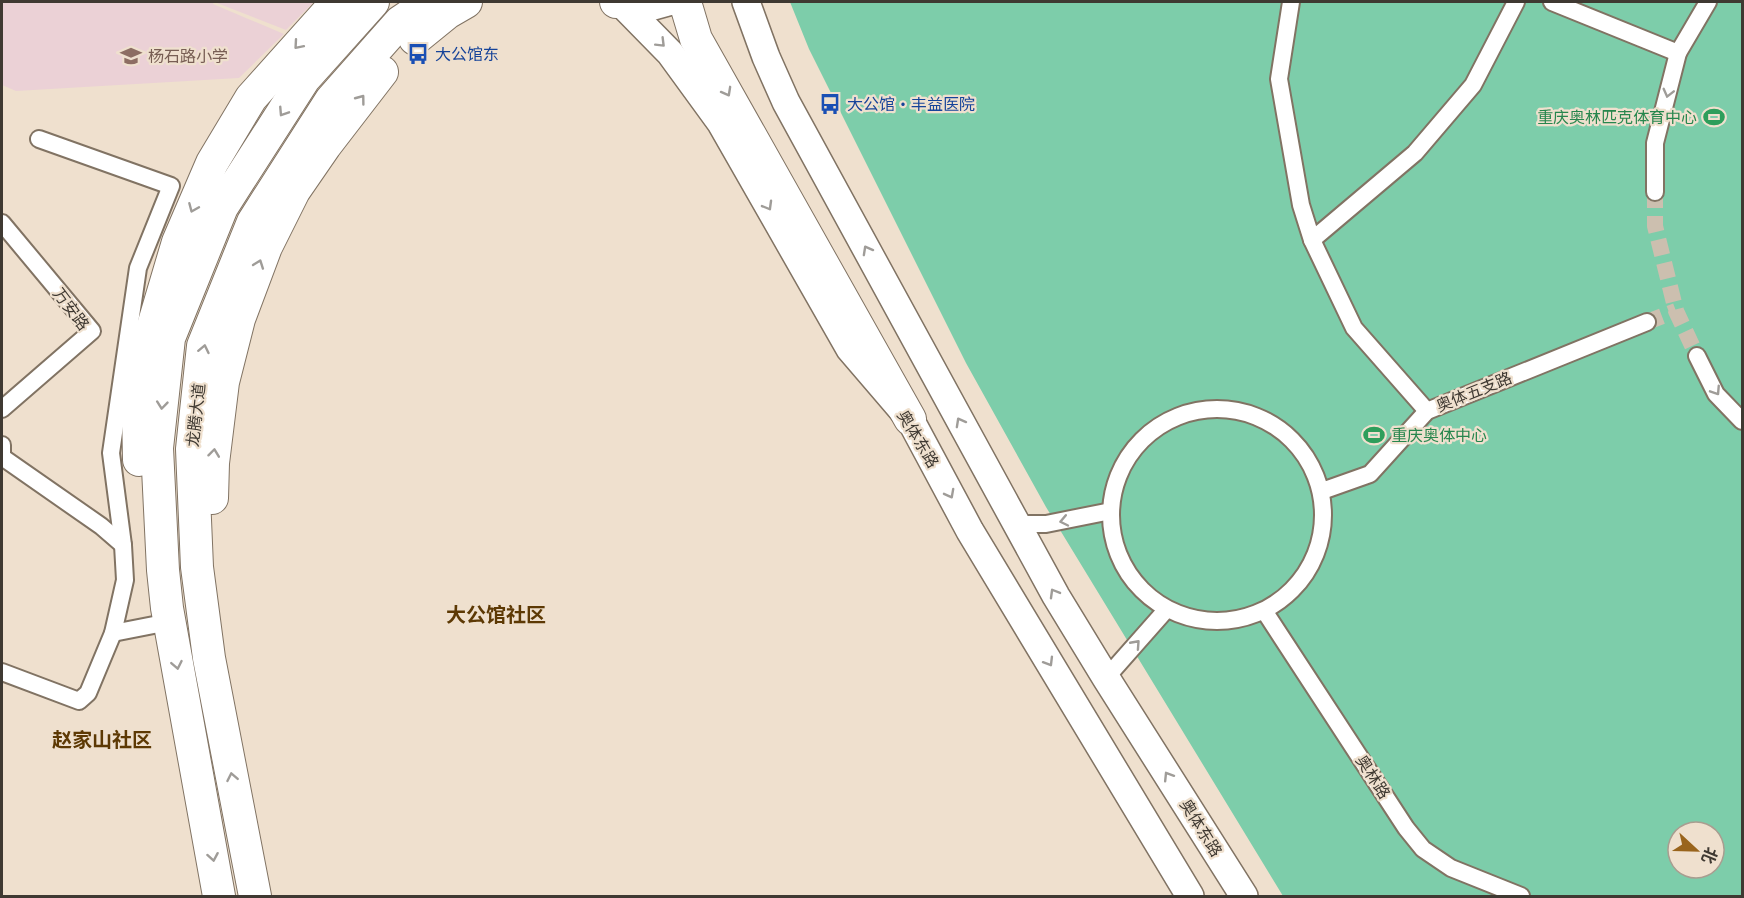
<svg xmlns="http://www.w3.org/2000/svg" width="1744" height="898" viewBox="0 0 1744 898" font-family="Poppins,'Noto Sans SC',sans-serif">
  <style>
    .education { fill: #ebd1d6 }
    .garden { fill: #7dcdaa; fill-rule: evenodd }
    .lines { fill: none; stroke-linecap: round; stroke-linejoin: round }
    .street-tunnel { stroke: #ccbfaf; stroke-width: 16; stroke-dasharray: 16 8; stroke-linecap: butt }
    .street-casing { stroke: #817363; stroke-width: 20 }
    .primary-casing { stroke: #817363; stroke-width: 30 }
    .highway-casing { stroke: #817363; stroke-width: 34 }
    .street { stroke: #fff; stroke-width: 16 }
    .primary { stroke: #fff; stroke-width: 27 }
    .highway { stroke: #fff; stroke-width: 32 }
    .oneway { stroke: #9f9c98 }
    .labels { text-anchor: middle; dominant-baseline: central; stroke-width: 4.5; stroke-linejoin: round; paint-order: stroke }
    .transit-label { font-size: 16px; fill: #164399; stroke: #efe0ce; text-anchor: start }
    .education-label { font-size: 16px; fill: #785e54; stroke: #efe0ce; text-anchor: start }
    .leisure-label { font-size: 16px; fill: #27864d; stroke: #efe0ce; text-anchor: end }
    .street-label { font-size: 16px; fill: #3f3932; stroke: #efe0ce }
    .quarter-label { font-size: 20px; font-weight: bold; fill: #5d3904; stroke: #efe0ce }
  </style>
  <rect width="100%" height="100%" fill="#efe0ce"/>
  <g class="education">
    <path d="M2,2H214L213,4L284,34L239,78L16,91L2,85Z"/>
    <path d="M218,2H314L286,30L217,3Z"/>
  </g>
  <path class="garden" d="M790,2H1742V896H1283L1046,507L966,363L809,49ZM1678,832H1714V868H1678Z"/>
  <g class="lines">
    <g class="street-tunnel">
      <path d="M1655,192V226L1676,311L1697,356"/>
      <path d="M1647,322L1676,311"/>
    </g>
    <defs>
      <g id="street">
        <path d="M1291,2L1279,79L1301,205L1312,240L1354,328L1427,411"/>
        <path d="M1552,2L1678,53"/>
        <path d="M1655,192V143L1678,53L1708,2"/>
        <path d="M2,223L92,331L2,409"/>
        <path d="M1312,240L1415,153L1473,85L1516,2"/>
        <path d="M1697,356L1716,394L1742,421"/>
        <circle cx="1217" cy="515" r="106"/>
        <path d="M2,445V457L101,526L123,545"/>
        <path d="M1322,491L1370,474L1427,411L1647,322"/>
        <path d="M1016,524H1046L1111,511"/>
        <path d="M1265,612L1406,828L1423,849L1451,868L1521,896"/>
        <path d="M113,633L169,622"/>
        <path d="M2,672L79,701L88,693L113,633L125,580L123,545L111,453L138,268L171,186L39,139"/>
        <path d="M1106,678L1166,610"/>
      </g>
      <g id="primary">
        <path d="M619,2L650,7L668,2"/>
        <path d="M620,2L670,53L721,123L850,349L910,419L970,531L1190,896"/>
        <path d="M746,2L766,57L786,102L1056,596L1106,678L1244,896"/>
      </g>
      <g id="highway">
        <path d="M616,2H620"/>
        <path d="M685,2L696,39L910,419"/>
        <path d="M415,39L447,13L466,2"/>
        <path d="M139,460L138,408L151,333L178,242L212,163L251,98L337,2"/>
        <path d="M212,498L213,463L223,382L239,319L266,247L294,191L325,146L382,72"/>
        <path d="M219,896L167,608L163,570L157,448L169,338L222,207L304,79L373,2"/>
        <path d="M255,896L209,658L197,567L192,449L203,346L253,222L331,100L400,22L430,2"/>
      </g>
    </defs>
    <use href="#street" class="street-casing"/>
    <use href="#primary" class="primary-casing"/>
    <use href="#highway" class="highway-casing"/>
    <use href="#street" class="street"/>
    <use href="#primary" class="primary"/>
    <use href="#highway" class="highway"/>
  </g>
  <defs><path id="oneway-chevron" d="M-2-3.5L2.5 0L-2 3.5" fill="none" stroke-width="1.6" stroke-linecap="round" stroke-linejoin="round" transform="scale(1.5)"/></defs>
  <g class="oneway">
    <use href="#oneway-chevron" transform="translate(661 43) rotate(45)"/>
    <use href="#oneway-chevron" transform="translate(298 45) rotate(131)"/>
    <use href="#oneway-chevron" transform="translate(727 92) rotate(61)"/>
    <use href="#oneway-chevron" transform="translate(1668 93) rotate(104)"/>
    <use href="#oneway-chevron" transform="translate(361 99) rotate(-53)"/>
    <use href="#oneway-chevron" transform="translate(283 112) rotate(123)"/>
    <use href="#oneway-chevron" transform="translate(768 206) rotate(60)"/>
    <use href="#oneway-chevron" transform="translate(193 208) rotate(113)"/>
    <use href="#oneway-chevron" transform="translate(867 250) rotate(-119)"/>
    <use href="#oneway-chevron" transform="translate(259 264) rotate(-70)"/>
    <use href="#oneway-chevron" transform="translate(204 349) rotate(-78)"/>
    <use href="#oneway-chevron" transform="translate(1716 391) rotate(57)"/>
    <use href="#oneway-chevron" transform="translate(162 405) rotate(96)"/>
    <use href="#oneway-chevron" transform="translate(960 422) rotate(-119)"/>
    <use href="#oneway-chevron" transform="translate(214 453) rotate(-83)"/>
    <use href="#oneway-chevron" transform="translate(950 494) rotate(62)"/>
    <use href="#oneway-chevron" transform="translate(1064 521) rotate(168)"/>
    <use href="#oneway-chevron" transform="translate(1054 593) rotate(-120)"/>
    <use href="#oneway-chevron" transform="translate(1136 644) rotate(-48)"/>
    <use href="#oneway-chevron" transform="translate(1049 662) rotate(59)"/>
    <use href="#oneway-chevron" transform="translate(177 665) rotate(79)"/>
    <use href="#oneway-chevron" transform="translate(1168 776) rotate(-122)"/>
    <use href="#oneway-chevron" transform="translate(232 777) rotate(-101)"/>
    <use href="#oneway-chevron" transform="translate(213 857) rotate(80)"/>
  </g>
  <defs>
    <symbol id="bus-bare" viewBox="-9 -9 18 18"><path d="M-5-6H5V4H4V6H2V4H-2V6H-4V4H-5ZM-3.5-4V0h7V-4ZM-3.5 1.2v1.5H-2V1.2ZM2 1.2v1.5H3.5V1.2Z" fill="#1a4fb4" stroke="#efe0ce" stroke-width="2.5" paint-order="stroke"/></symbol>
    <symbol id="school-bare" viewBox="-9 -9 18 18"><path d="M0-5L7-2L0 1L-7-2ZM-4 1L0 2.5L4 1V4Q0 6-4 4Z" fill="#8d6e63" stroke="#efe0ce" stroke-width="2.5" paint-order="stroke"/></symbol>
    <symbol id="stadium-bare" viewBox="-9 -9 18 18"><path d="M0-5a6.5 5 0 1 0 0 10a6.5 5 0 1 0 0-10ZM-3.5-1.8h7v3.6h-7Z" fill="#2e9e5b" stroke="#efe0ce" stroke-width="2.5" paint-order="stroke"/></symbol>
  </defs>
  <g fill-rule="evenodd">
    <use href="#bus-bare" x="403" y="39" width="30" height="30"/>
    <use href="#school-bare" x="116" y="41" width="30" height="30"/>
    <use href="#bus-bare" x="815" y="89" width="30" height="30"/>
    <use href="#stadium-bare" x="1699" y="102" width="30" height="30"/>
    <use href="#stadium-bare" x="1359" y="420" width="30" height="30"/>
  </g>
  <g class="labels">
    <g class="transit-label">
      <text x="435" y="54">大公馆东</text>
      <text x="847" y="104">大公馆‧丰益医院</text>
    </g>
    <g class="education-label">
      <text x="148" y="56">杨石路小学</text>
    </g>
    <g class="leisure-label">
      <text x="1697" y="117">重庆奥林匹克体育中心</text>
      <text x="1391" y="435" text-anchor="start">重庆奥体中心</text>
    </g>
    <g class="street-label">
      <text transform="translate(71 309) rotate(53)">万安路</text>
      <text transform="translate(1474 392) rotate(-22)">奥体五支路</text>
      <text transform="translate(196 415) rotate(-84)">龙腾大道</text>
      <text transform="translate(918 439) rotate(59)">奥体东路</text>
      <text transform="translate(1373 777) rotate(57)">奥林路</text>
      <text transform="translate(1201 828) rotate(58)">奥体东路</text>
    </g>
    <g class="quarter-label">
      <text x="496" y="615">大公馆社区</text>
      <text x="102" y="740">赵家山社区</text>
    </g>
  </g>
  <rect width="1744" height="898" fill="none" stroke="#3f3932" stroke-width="6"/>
  <g transform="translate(1696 850) rotate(112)"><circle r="28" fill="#efe0ce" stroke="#a99d90" stroke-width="1.5"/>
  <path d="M0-4.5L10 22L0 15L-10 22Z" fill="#99641c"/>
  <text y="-9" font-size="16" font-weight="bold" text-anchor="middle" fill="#3f3932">北</text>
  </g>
</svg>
